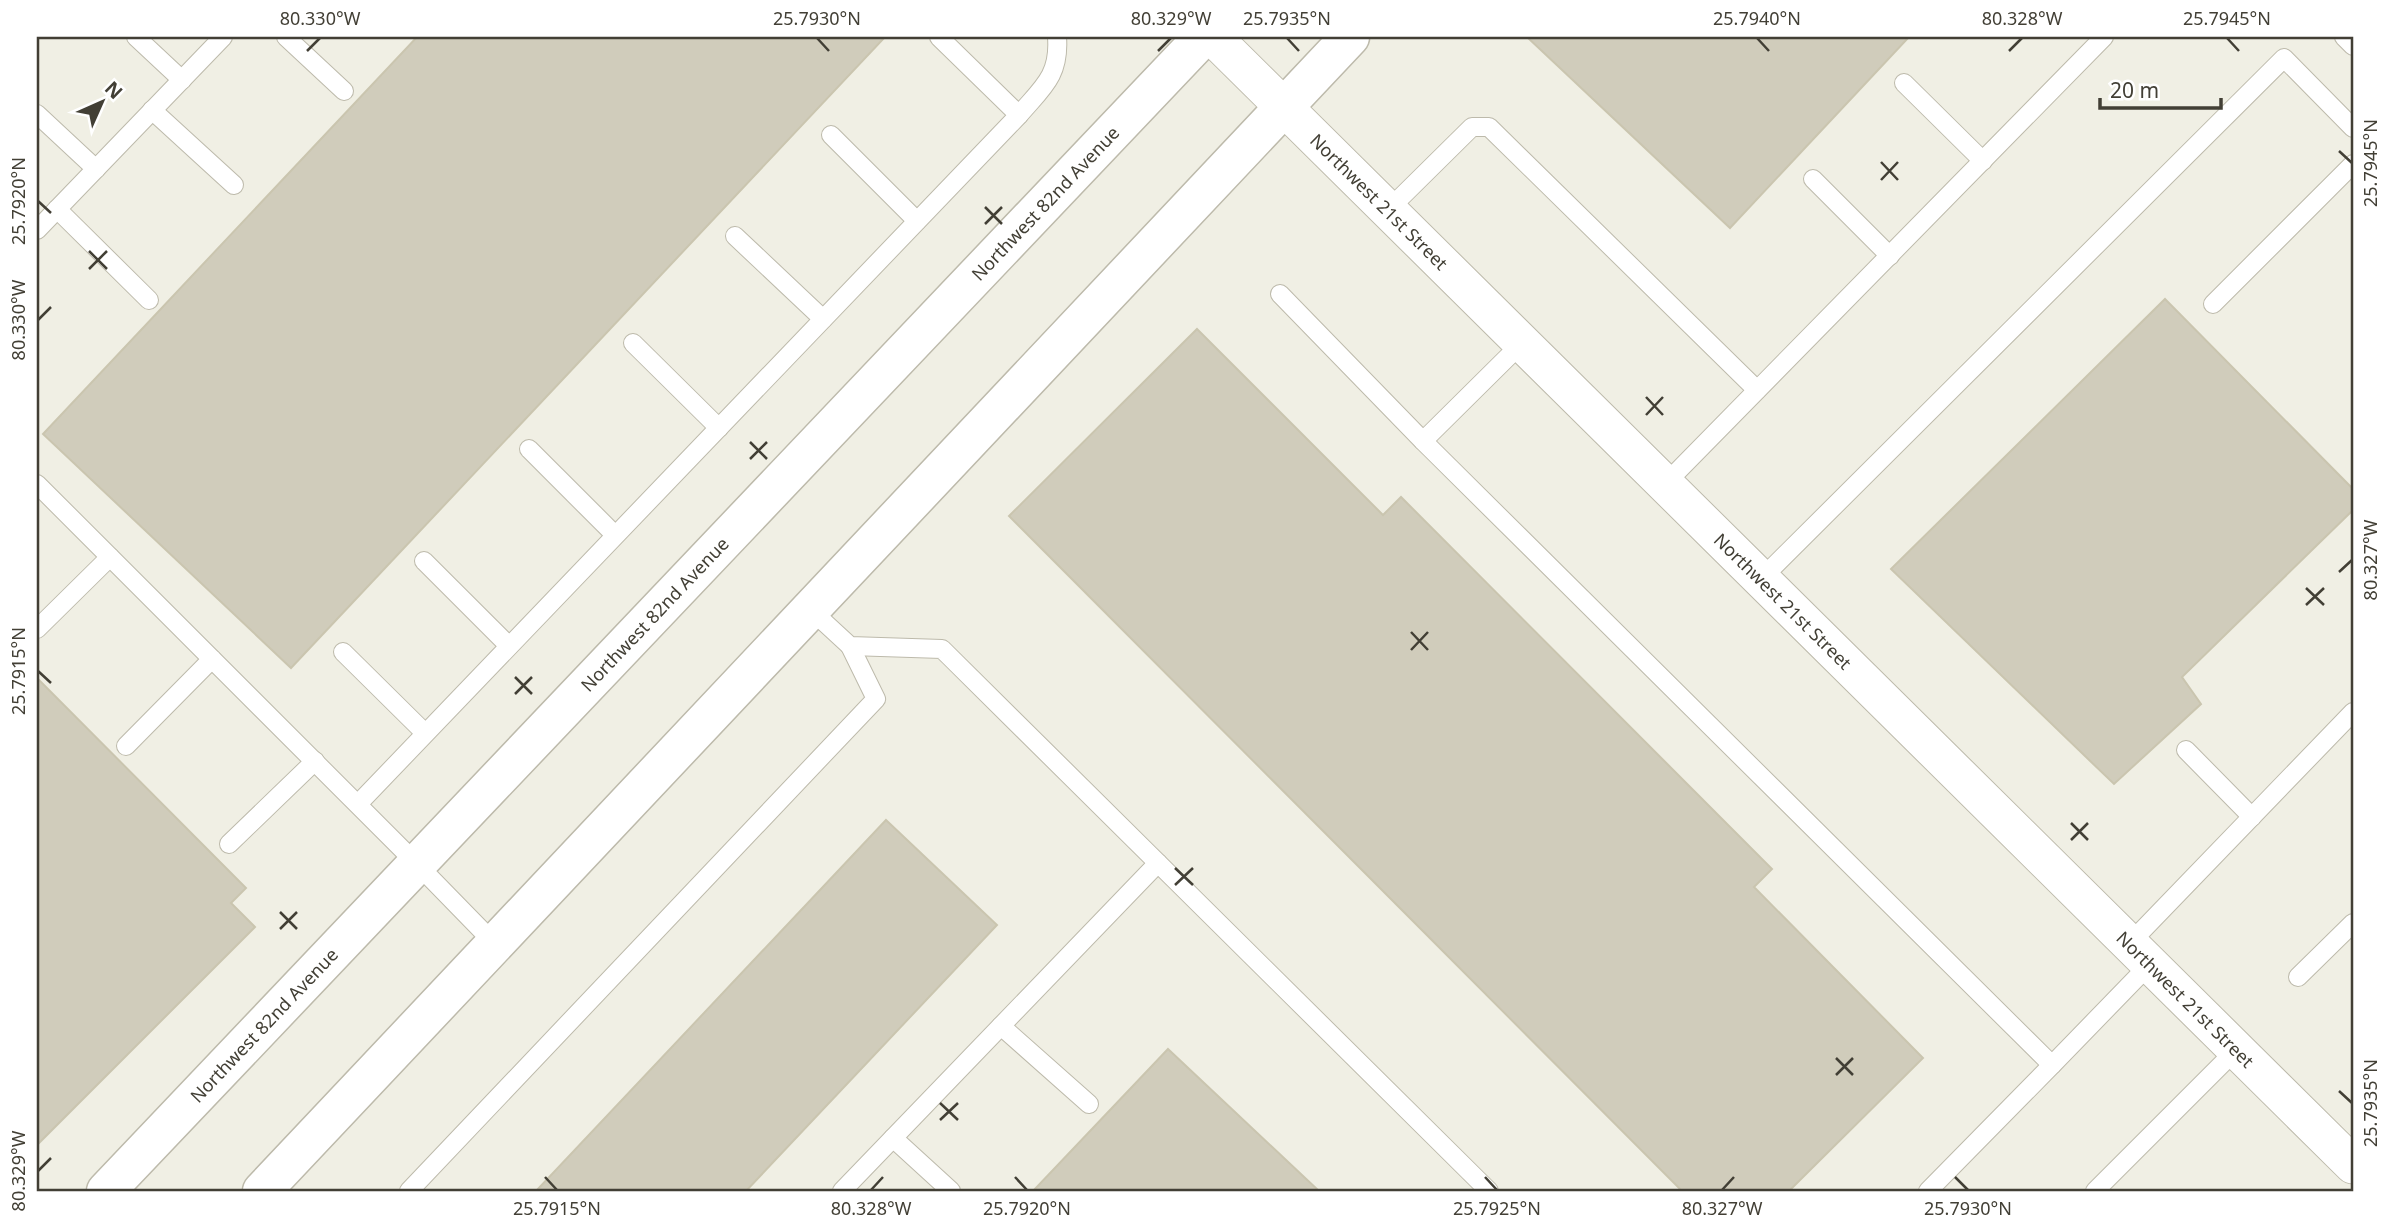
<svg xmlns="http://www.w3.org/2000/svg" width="2390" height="1228" viewBox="0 0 2390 1228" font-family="'Noto Sans',sans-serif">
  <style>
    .building { fill: #d0ccbb; stroke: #cac5af; stroke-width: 2 }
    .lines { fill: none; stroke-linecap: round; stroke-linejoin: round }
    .service-casing { stroke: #bdbaab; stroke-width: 20 }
    .minor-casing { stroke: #bdbaab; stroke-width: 39 }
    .tertiary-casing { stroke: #bdbaab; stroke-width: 41 }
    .service { stroke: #fff; stroke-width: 18 }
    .minor { stroke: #fff; stroke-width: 37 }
    .tertiary { stroke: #fff; stroke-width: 38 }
    .ticks { fill: none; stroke: #423f35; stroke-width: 2.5 }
    .labels { text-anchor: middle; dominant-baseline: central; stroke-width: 6; stroke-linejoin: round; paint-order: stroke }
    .street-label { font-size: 18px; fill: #423f35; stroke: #fff }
    .neatline { fill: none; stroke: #423f35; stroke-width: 2.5 }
    .ticks-label { font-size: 18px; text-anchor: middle; fill: #423f35 }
  </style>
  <rect width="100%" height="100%" fill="#f0efe4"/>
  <g class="building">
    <path d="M417,37H885L291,668L43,434Z"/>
    <path d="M1527,37H1909L1730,228Z"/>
    <path d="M2165,299L2353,489V510L2182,677L2201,704L2114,784L1891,569Z"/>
    <path d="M1197,329L1383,515L1401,497L1772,869L1754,887L1923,1058L1789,1191H1682L1009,516Z"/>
    <path d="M37,678L246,888L231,903L255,927L37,1145Z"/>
    <path d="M886,820L997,925L746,1191H536Z"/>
    <path d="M1168,1049L1319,1191H1033Z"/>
  </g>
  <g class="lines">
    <defs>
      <g id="service">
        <path d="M136,37L182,80"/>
        <path d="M286,37L344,91"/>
        <path d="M939,37L1019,115"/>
        <path d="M2344,37L2353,46"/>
        <path d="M1904,83L1983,161"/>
        <path d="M152,110L234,185"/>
        <path d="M37,114L96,169"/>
        <path d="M831,135L917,221"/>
        <path d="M1813,179L1890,256"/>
        <path d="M57,209L149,300"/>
        <path d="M1388,210L1472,127H1489L1757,390"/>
        <path d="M37,230L223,37"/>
        <path d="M735,236L823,319"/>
        <path d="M1280,294L1423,441L1523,342"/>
        <path d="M2213,304L2353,164"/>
        <path d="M633,343L719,428"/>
        <path d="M1423,441L2052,1065L2151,963"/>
        <path d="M529,449L615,535"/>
        <path d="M37,484L416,863L496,945"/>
        <path d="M1665,484L2104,37"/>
        <path d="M424,561L509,646"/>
        <path d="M1761,579L2284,58L2353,128"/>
        <path d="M811,610L850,646L942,649L1489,1191"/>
        <path d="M37,629L110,557"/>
        <path d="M343,652L425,733"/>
        <path d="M126,746L212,659"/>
        <path d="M2186,750L2252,817"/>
        <path d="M358,804L1019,115C1042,88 1060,76 1057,37"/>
        <path d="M229,844L315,761"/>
        <path d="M2130,943L2353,712"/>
        <path d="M2298,977L2353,923"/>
        <path d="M1001,1026L1089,1104"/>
        <path d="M893,1138L951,1191"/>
        <path d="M409,1191L876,699L850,646"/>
        <path d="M842,1191L1158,863"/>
        <path d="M1928,1191L2052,1065"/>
        <path d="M2095,1191L2237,1049"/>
      </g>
      <g id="minor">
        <path id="s1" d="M1213,37L2353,1165"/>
      </g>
      <g id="tertiary">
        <path id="s2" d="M106,1191L1203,37"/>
        <path d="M262,1191L1350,37"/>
      </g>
    </defs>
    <use href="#service" class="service-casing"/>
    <use href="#minor" class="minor-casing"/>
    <use href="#tertiary" class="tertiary-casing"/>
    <use href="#service" class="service"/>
    <use href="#minor" class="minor"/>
    <use href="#tertiary" class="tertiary"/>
  </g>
  <path class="ticks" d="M817,38L829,51M1287,38L1299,51M1757,38L1769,51M2227,38L2239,51M307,51L320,38M1158,51L1171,38M2009,51L2022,38M2339,151L2352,163M1881,162L1898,180M1881,180L1898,162M38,201L51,213M985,207L1002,224M985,224L1002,207M89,251L107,269M89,269L107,251M38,320L51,307M1646,397L1663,415M1646,415L1663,397M750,442L767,459M750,459L767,442M2339,572L2352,560M2306,588L2324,605M2306,605L2324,588M1411,632L1428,650M1411,650L1428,632M38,671L51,683M515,677L532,694M515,694L532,677M2071,823L2088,840M2071,840L2088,823M1175,868L1193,885M1175,885L1193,868M280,912L297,929M280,929L297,912M1836,1058L1853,1075M1836,1075L1853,1058M2339,1091L2352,1103M940,1103L958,1120M940,1120L958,1103M38,1171L51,1158M545,1177L557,1190M1015,1177L1027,1190M1485,1177L1497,1190M1955,1177L1968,1190M871,1190L883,1177M1722,1190L1734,1177"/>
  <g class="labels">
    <g class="street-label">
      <text stroke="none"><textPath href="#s1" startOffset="234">Northwest 21st Street</textPath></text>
      <text stroke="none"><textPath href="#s2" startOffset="1363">Northwest 82nd Avenue</textPath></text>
      <text stroke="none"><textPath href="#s1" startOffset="802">Northwest 21st Street</textPath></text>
      <text stroke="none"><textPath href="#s2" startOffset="796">Northwest 82nd Avenue</textPath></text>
      <text stroke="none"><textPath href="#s1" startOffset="1368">Northwest 21st Street</textPath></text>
      <text stroke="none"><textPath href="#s2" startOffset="229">Northwest 82nd Avenue</textPath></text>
    </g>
  </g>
  <rect width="2390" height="1228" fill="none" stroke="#ffffff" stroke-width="77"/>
  <g transform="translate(102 102) rotate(45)" stroke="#ffffff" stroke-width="5" paint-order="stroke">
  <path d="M0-5L12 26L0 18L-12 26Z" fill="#423f35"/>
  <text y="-10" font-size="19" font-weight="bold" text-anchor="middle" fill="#423f35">N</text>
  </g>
  <path d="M2100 98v10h121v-10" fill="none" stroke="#423f35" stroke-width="3.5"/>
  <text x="2110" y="98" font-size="21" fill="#423f35" stroke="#ffffff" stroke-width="5" paint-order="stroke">20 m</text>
  <rect x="38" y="38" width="2314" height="1152" class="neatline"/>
  <g class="ticks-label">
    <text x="320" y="25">80.330°W</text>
    <text x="817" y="25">25.7930°N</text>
    <text x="1171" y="25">80.329°W</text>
    <text x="1287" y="25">25.7935°N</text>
    <text x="1757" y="25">25.7940°N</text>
    <text x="2022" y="25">80.328°W</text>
    <text x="2227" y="25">25.7945°N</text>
    <text transform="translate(2371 163) rotate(-90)" y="6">25.7945°N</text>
    <text transform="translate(19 201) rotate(-90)" y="6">25.7920°N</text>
    <text transform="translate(19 320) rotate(-90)" y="6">80.330°W</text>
    <text transform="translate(2371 560) rotate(-90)" y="6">80.327°W</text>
    <text transform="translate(19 671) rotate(-90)" y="6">25.7915°N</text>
    <text transform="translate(2371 1103) rotate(-90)" y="6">25.7935°N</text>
    <text transform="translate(19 1171) rotate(-90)" y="6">80.329°W</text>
    <text x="557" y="1215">25.7915°N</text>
    <text x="871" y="1215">80.328°W</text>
    <text x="1027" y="1215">25.7920°N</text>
    <text x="1497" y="1215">25.7925°N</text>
    <text x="1722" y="1215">80.327°W</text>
    <text x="1968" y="1215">25.7930°N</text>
  </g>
</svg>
